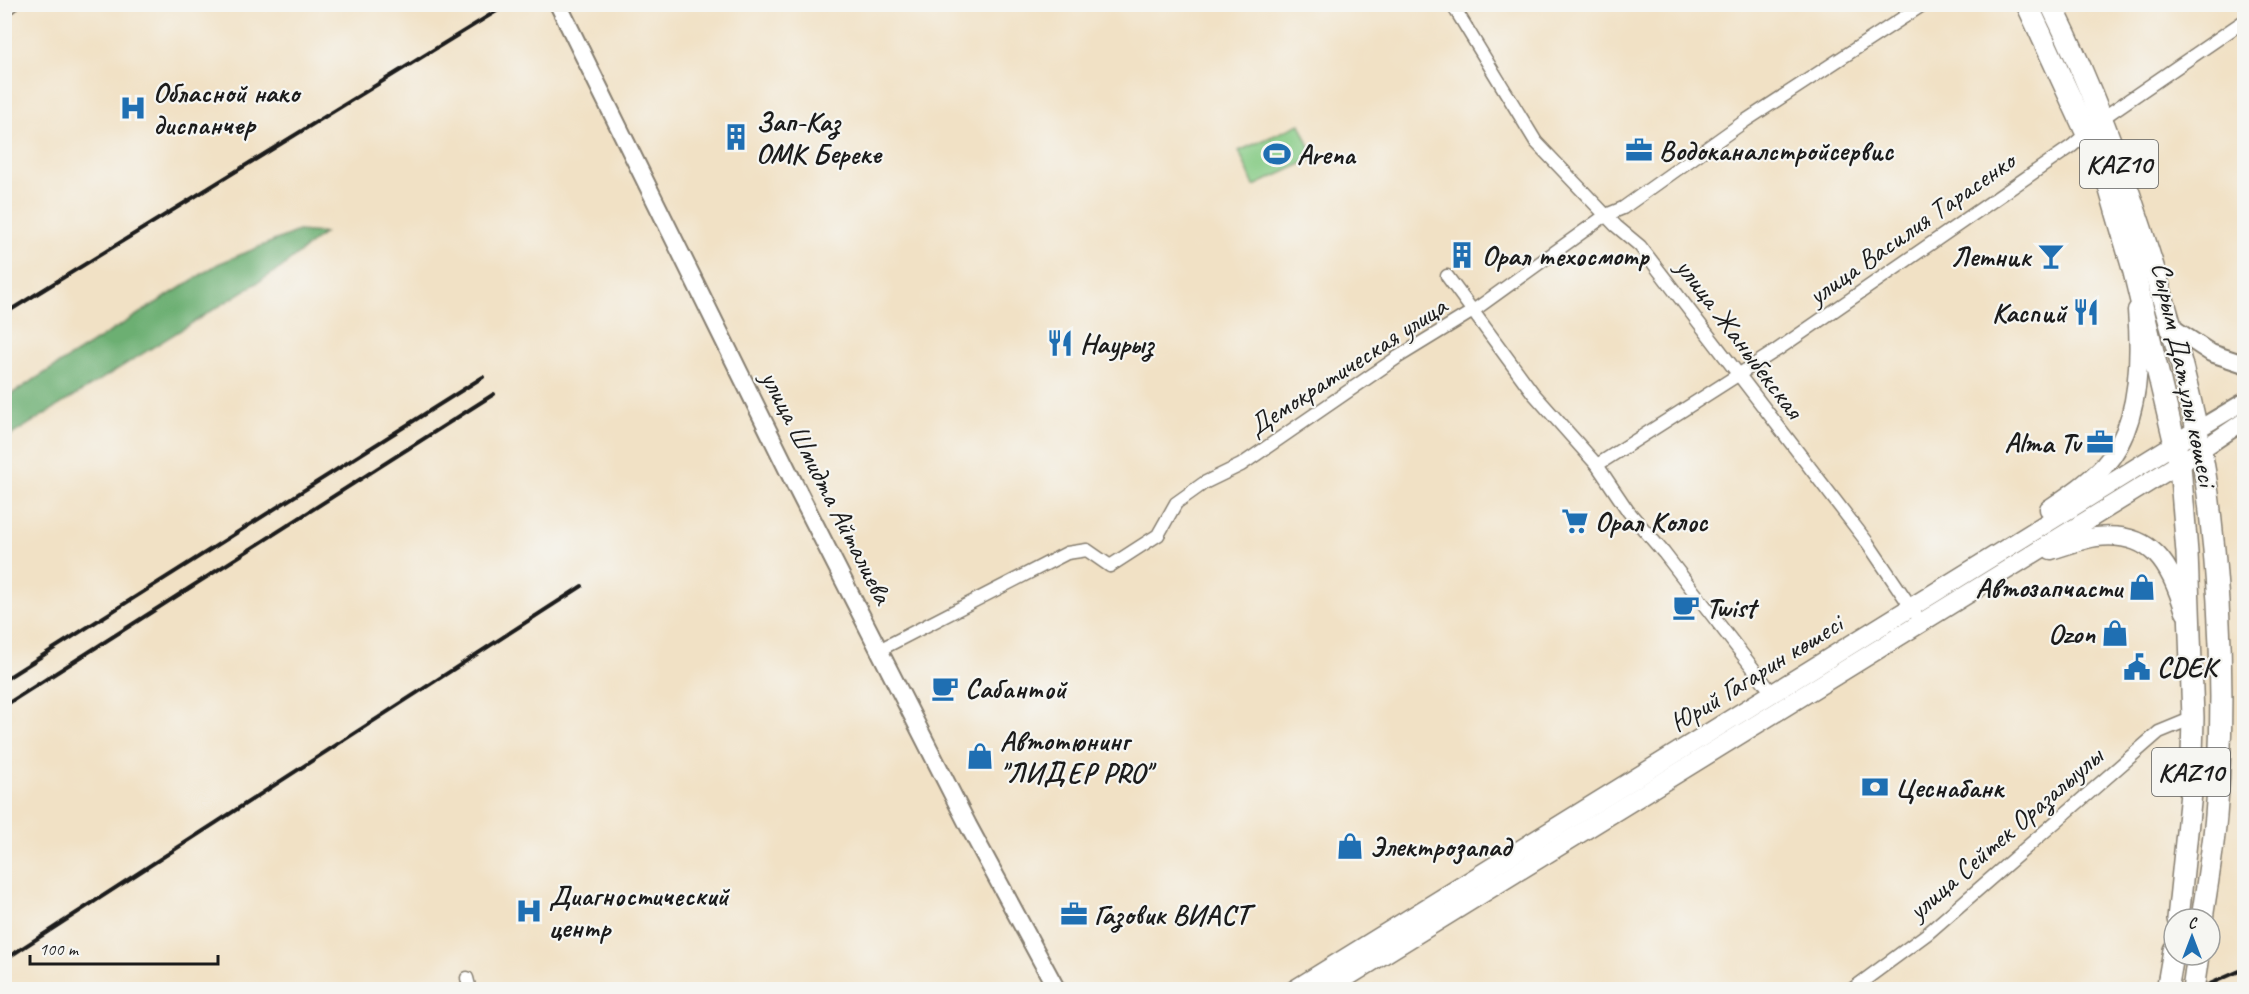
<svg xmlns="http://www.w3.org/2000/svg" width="2249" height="994" viewBox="0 0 2249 994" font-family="Caveat,sans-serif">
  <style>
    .green { fill: #86cb85; stroke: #517450; stroke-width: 1.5 }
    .forest { fill: #6caf72; stroke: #446647; stroke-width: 1.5 }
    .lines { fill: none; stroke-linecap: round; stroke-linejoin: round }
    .street-casing { stroke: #867e70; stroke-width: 15 }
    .secondary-casing { stroke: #867e70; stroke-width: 20 }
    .primary-casing { stroke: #867e70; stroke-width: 21 }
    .highway-casing { stroke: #867e70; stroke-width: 24 }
    .street { stroke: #fff; stroke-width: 12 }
    .secondary { stroke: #fff; stroke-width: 16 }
    .primary { stroke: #fff; stroke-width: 18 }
    .highway { stroke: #fff; stroke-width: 21 }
    .rail { stroke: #1c1c1c; stroke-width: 4 }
    .labels { text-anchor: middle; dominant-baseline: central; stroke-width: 4.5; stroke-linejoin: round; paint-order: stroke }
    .shield { fill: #f6f6f2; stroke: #5d5d5c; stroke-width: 1.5 }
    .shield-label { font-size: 27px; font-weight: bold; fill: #1c1c1c }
    .poi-label { font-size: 28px; font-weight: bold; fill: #1c1c1c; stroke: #f6f6f2; text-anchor: start }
    .street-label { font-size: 28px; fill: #1c1c1c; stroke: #f6f6f2 }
  </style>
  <rect width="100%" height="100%" fill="#f6f6f2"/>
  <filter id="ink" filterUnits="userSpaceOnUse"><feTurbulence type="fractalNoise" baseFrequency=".0167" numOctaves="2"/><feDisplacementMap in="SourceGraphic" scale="12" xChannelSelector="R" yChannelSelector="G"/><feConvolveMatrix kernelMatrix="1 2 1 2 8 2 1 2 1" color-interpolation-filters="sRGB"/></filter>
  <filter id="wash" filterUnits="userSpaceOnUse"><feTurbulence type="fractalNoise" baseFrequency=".008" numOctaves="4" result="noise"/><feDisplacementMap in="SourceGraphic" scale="24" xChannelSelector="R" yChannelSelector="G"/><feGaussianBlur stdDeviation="1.35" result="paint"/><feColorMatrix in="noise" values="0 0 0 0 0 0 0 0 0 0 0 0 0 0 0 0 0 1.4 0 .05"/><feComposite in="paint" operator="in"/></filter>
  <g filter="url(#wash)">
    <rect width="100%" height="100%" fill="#f1e1c5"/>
    <path class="green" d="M1300,124L1315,158L1254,186L1239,151Z"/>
    <path class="forest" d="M298,231L324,233L281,268L5,439V398L218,264Z"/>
  </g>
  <g filter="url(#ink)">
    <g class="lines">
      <defs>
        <g id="street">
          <path d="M1452,4L1536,142L1616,226L1640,246L1867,542L1915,613"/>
          <path d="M1447,276L1533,393L1597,465L1628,511L1664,553L1773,694"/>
          <path d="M1597,465L1777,350L2072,146L2110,113L2244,21"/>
          <path d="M879,650L1067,553L1087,550L1110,566L1158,535L1176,503L1204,483L1241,465L1398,357L1473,311L1606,215L1623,208L1745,121L1924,4"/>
          <path d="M467,978L470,990"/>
          <path d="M1851,990L1927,934L2159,732L2193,718"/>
        </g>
        <g id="secondary">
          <path d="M558,4L796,487L968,825L1057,990"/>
          <path d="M4,7L9,4"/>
          <path d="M2173,328L2211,353L2244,364"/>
          <path d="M2197,430L2244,402"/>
          <path d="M2201,450L2244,421"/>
        </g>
        <g id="primary">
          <path d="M2049,509C2068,496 2088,483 2104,466C2140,427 2141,359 2137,310"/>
          <path d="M2051,550C2066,546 2081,539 2096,537C2153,530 2171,566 2185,612"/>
          <path d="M1294,990L2197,430"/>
          <path d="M1326,990L2201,450"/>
        </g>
        <g id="highway">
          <path d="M2027,4L2105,173L2134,272L2180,465L2187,553L2193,718L2191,793L2178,919"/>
          <path d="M2051,4C2094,91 2127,181 2155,273C2178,346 2198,419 2208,494C2221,599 2225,710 2216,816C2213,850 2207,885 2202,919"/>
          <path d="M2167,990L2174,950"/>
          <path d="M2193,990L2198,955"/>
        </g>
      </defs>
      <use href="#street" class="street-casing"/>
      <use href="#secondary" class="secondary-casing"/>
      <use href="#primary" class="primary-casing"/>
      <use href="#highway" class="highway-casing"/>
      <use href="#street" class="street"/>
      <use href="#secondary" class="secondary"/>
      <use href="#primary" class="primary"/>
      <use href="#highway" class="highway"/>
      <g class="rail">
        <path d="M4,314L508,4"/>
        <path d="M4,680L483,377"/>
        <path d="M4,706L494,394"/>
        <path d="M4,960L582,586"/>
        <path d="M2196,990L2244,969"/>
      </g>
    </g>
  </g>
  <defs>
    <symbol id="hospital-bare" viewBox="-9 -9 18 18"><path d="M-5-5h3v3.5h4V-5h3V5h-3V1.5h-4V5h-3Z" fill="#1f6fb2" stroke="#f6f6f2" stroke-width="2.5" paint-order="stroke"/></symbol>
    <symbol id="building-bare" viewBox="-9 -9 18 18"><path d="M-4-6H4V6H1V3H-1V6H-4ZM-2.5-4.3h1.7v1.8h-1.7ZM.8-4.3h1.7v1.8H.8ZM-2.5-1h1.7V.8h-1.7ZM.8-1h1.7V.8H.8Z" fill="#1f6fb2" stroke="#f6f6f2" stroke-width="2.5" paint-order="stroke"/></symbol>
    <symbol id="office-bare" viewBox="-9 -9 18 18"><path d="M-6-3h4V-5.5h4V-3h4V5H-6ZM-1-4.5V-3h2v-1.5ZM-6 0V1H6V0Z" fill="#1f6fb2" stroke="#f6f6f2" stroke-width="2.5" paint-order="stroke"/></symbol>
    <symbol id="stadium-bare" viewBox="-9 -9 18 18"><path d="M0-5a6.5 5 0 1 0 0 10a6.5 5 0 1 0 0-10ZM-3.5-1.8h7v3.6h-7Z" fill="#1f6fb2" stroke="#f6f6f2" stroke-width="2.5" paint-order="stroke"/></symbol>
    <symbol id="bar-bare" viewBox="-9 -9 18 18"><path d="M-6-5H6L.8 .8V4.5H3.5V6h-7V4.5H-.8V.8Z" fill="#1f6fb2" stroke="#f6f6f2" stroke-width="2.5" paint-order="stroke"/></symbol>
    <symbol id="restaurant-bare" viewBox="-9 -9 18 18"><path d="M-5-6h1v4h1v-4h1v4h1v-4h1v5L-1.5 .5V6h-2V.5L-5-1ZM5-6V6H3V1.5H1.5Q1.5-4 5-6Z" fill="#1f6fb2" stroke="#f6f6f2" stroke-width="2.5" paint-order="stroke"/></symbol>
    <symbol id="supermarket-bare" viewBox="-9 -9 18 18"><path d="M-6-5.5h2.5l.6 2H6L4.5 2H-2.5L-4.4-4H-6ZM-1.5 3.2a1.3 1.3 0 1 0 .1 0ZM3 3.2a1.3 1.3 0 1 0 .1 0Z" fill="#1f6fb2" stroke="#f6f6f2" stroke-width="2.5" paint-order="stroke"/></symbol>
    <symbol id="shop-bare" viewBox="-9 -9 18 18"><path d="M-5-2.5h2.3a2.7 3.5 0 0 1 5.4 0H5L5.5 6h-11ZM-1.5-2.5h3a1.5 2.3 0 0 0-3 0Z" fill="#1f6fb2" stroke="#f6f6f2" stroke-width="2.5" paint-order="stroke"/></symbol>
    <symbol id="cafe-bare" viewBox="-9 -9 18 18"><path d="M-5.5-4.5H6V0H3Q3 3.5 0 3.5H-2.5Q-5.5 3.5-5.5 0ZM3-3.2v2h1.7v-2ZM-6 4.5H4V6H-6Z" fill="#1f6fb2" stroke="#f6f6f2" stroke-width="2.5" paint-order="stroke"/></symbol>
    <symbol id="civic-bare" viewBox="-9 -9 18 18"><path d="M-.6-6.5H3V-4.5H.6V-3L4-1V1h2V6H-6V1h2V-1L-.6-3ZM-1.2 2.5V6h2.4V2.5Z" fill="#1f6fb2" stroke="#f6f6f2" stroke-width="2.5" paint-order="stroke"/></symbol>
    <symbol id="bank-bare" viewBox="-9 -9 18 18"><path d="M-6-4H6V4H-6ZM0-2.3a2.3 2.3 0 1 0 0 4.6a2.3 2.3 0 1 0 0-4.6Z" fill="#1f6fb2" stroke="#f6f6f2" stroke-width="2.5" paint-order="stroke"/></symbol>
  </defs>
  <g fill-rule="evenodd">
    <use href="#hospital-bare" x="114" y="89" width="38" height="38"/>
    <use href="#building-bare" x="717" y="118" width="38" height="38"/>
    <use href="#office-bare" x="1620" y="131" width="38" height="38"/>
    <use href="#stadium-bare" x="1258" y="135" width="38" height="38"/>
    <use href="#building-bare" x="1443" y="236" width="38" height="38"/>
    <use href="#bar-bare" x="2032" y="237" width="38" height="38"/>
    <use href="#restaurant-bare" x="2067" y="293" width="38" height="38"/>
    <use href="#restaurant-bare" x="1041" y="324" width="38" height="38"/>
    <use href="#office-bare" x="2081" y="423" width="38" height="38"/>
    <use href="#supermarket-bare" x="1556" y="502" width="38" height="38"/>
    <use href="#shop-bare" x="2123" y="568" width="38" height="38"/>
    <use href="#cafe-bare" x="1667" y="588" width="38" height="38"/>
    <use href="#shop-bare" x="2096" y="614" width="38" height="38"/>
    <use href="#civic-bare" x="2118" y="648" width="38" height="38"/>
    <use href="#cafe-bare" x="926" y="669" width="38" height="38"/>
    <use href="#shop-bare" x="961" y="737" width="38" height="38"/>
    <use href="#bank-bare" x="1856" y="768" width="38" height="38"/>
    <use href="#shop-bare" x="1331" y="827" width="38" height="38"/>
    <use href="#hospital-bare" x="510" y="892" width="38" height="38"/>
    <use href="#office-bare" x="1055" y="895" width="38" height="38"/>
  </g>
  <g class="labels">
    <g class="shield">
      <rect x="2080" y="140" width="78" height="48" rx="4.5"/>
      <rect x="2152" y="748" width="78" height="48" rx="4.5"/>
    </g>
    <g class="shield-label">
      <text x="2119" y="164">KAZ10</text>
      <text x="2191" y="772">KAZ10</text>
    </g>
    <g class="poi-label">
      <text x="153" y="92">Обласной нако<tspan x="153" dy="32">диспанчер</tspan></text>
      <text x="756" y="121">Зап-Каз<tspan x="756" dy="32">ОМК Береке</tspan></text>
      <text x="1659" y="150">Водоканалстройсервис</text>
      <text x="1297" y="154">Arena</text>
      <text x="1482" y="255">Орал техосмотр</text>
      <text x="2031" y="256" text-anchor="end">Летник</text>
      <text x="2066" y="312" text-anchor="end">Каспий</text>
      <text x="1080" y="343">Наурыз</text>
      <text x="2080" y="442" text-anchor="end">Alma Tv</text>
      <text x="1595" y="521">Орал Колос</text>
      <text x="2122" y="587" text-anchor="end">Автозапчасти</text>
      <text x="1706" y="607">Twist</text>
      <text x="2095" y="633" text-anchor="end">Ozon</text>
      <text x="2157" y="667">CDEK</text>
      <text x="965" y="688">Сабантой</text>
      <text x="1000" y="740">Автотюнинг<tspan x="1000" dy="32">"ЛИДЕР PRO"</tspan></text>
      <text x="1895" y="787">Цеснабанк</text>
      <text x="1370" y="846">Электрозапад</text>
      <text x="549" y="895">Диагностический<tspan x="549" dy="32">центр</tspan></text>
      <text x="1094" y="914">Газовик ВИАСТ</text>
    </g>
    <g class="street-label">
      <text transform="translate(1911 228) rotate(-35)">улица Василия Тарасенко</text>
      <text transform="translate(1740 338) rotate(53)">улица Жаныбекская</text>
      <text transform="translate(1347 366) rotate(-33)">Демократическая улица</text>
      <text transform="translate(2185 374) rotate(78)">Сырым Датұлы көшесі</text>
      <text transform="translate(827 487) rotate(63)">улица Шмидта Айталиева</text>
      <text transform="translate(1756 673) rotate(-32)">Юрий Гагарин көшесі</text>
      <text transform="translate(2005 833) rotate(-41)">улица Сейтек Оразалыулы</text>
    </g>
  </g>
  <rect width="2249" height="994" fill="none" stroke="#f6f6f2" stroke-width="24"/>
  <g transform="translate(2192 937)"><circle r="28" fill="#f6f6f2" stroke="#9f9f9c" stroke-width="1.5"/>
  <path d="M0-4.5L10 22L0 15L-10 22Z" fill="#1f6fb2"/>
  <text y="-9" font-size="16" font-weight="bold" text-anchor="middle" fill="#1c1c1c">С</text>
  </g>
  <path d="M30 955v9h188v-9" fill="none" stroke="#1c1c1c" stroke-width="3"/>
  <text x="39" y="955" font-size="18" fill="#1c1c1c" stroke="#f6f6f2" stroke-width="4.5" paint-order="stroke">100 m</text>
</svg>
